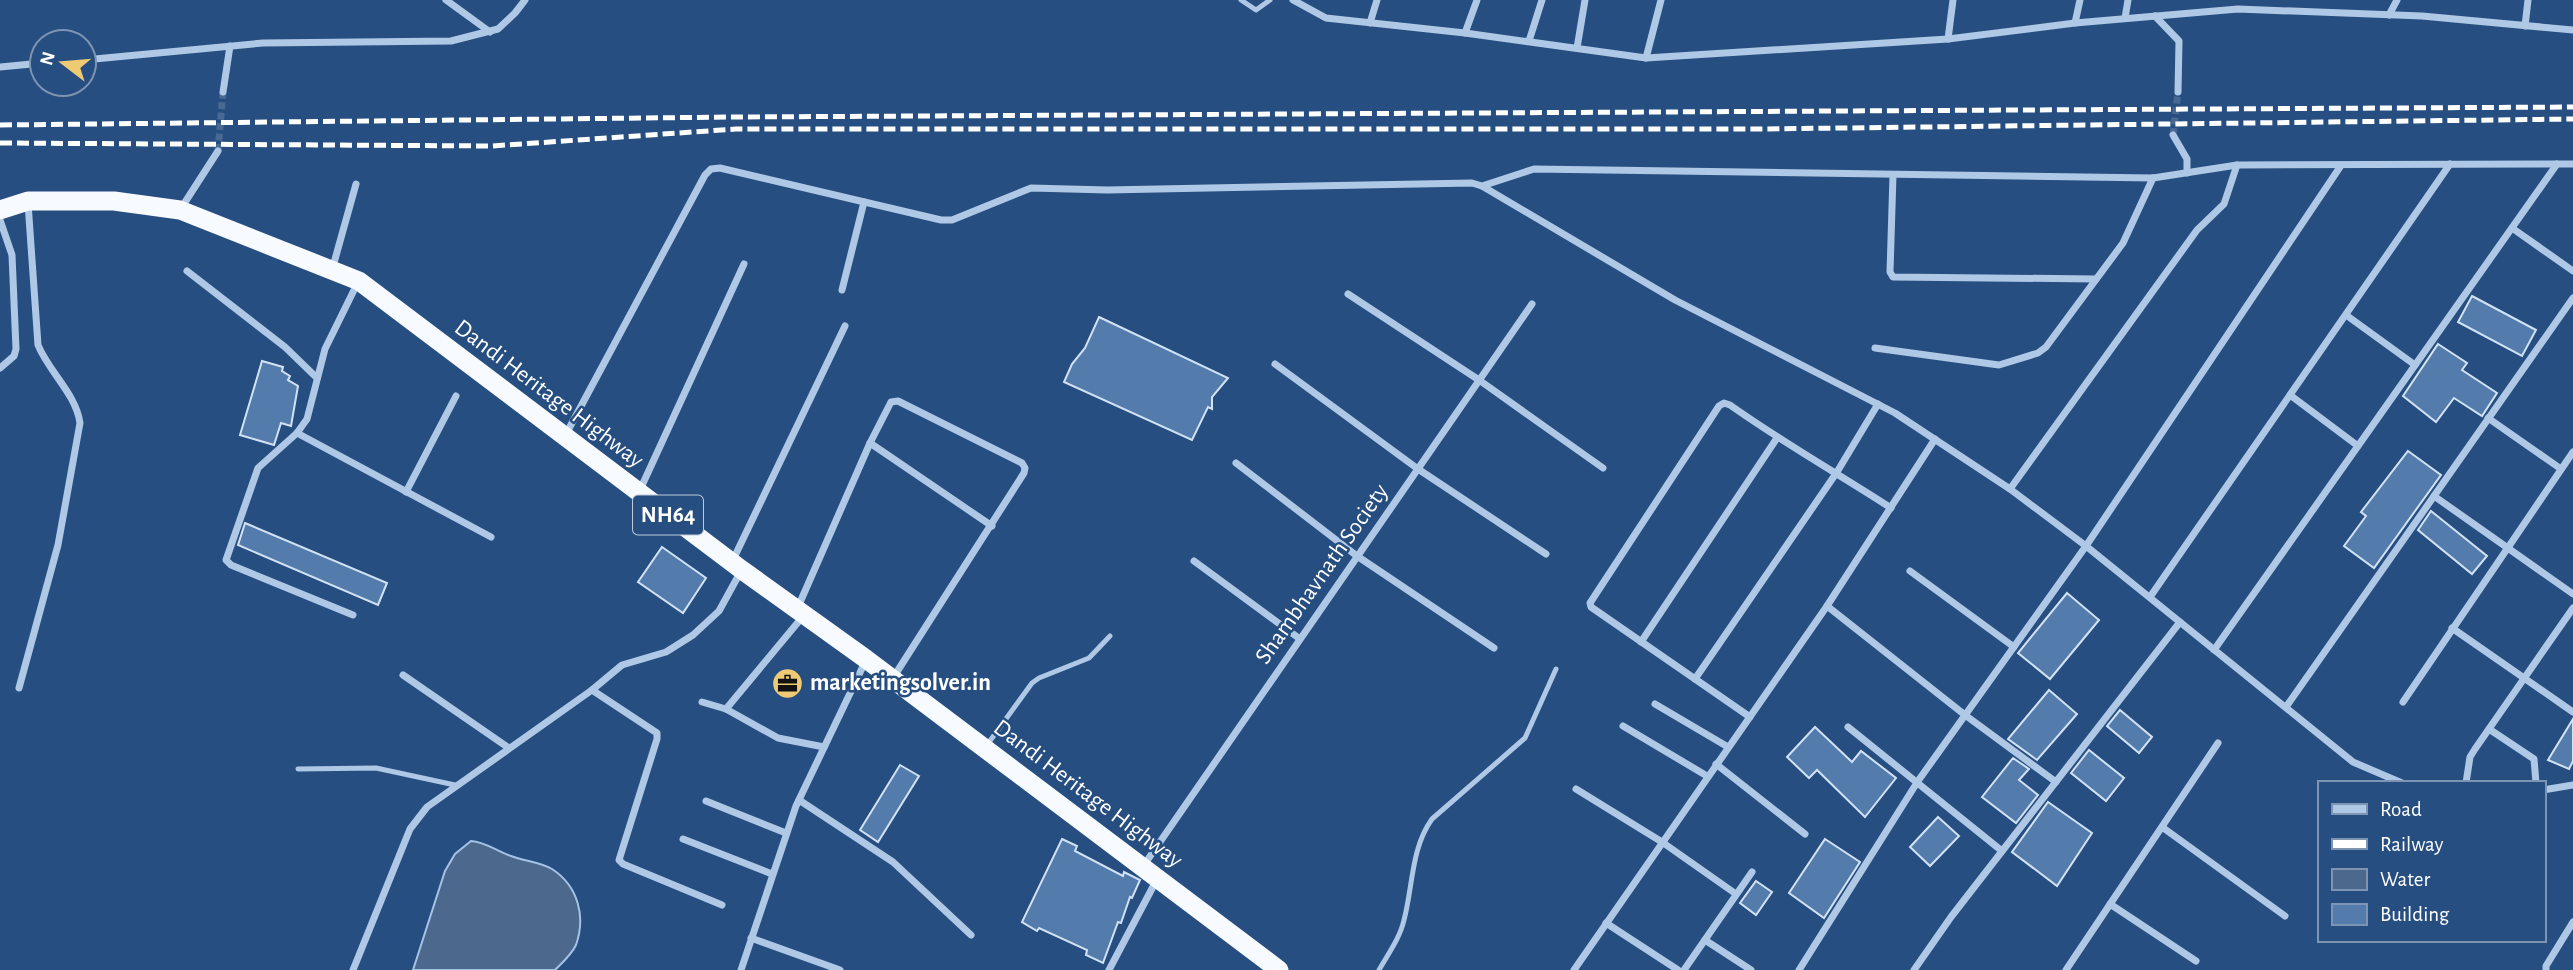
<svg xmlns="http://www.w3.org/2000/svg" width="2573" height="970" viewBox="0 0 2573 970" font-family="'Alegreya Sans',sans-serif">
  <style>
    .water { fill: #4c698d; stroke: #a3c2e6; stroke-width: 2 }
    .building { fill: #537bab; stroke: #d1e2f5; stroke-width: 2 }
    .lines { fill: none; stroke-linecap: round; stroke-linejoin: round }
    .minor-tunnel { stroke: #476993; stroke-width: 7; stroke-dasharray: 7 3.5; stroke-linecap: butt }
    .service { stroke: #aec8e6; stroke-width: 5 }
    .minor { stroke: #aec8e6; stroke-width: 7 }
    .trunk { stroke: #f7fafe; stroke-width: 19 }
    .rail { stroke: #fff; stroke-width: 5; stroke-dasharray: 12 5; stroke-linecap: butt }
    .labels { text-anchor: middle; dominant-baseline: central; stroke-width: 5; stroke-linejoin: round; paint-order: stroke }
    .shield { fill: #274e80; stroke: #becad9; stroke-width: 2 }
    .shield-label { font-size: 23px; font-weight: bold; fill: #fff }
    .street-label { font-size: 24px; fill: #fff; stroke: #274e80 }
    .poi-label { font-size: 24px; font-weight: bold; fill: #fff; stroke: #274e80; text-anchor: start }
  </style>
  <rect width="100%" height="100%" fill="#274e80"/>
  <path class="water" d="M471,841C486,842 496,851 511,856C524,861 540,862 552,869C578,886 586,916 576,945C572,954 562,963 555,970H413L445,871L455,854Z"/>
  <g class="building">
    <path d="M2472,296L2536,330L2522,356L2458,322Z"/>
    <path d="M1099,317L1228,378L1212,397V409L1208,407L1192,440L1064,382L1072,364L1085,348Z"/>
    <path d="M2438,344L2467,363L2462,370L2497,393L2482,416L2454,398L2436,422L2403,396Z"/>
    <path d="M262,361L283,367L282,371L290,376L288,380L298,386L291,426L281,423L274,445L240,435Z"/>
    <path d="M2408,451L2441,475L2374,568L2344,546L2366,516L2361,512Z"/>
    <path d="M2431,511L2487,556L2472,574L2418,530Z"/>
    <path d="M245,523L387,583L378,605L238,545Z"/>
    <path d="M662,547L706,578L683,613L638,582Z"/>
    <path d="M2067,593L2099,620L2050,679L2018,653Z"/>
    <path d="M2049,690L2077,714L2037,760L2008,739Z"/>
    <path d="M2120,710L2152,737L2139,753L2107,726Z"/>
    <path d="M2573,719V761L2569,769L2548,760Z"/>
    <path d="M1815,727L1852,762L1861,751L1896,778L1865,817L1817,770L1809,778L1787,757Z"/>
    <path d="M2089,750L2124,778L2106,801L2071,773Z"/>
    <path d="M2013,758L2029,769L2019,780L2038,795L2016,823L1982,797Z"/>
    <path d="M900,765L919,776L878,842L860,830Z"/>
    <path d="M2048,802L2092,833L2057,886L2012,852Z"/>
    <path d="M1938,817L1959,836L1930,866L1910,847Z"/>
    <path d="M1062,839L1077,846L1075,851L1123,876L1124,872L1140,880L1132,898L1130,897L1121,923L1118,922L1103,963L1086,955L1087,950L1039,928L1037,931L1022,922Z"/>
    <path d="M1825,839L1860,862L1824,918L1789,893Z"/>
    <path d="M1756,881L1772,892L1756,915L1740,903Z"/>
  </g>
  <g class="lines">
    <g class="minor-tunnel">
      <path d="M2173,135L2178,92"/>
      <path d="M218,151L223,92"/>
    </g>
    <g class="service">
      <path d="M1241,0L1256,10L1270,0"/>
      <path d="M987,745L1032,683L1039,678L1089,658L1110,636"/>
      <path d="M298,769L376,768L455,785"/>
      <path d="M1379,970C1388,954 1400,938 1404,920C1413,886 1411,848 1432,819L1525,738L1556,669"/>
    </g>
    <g class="minor">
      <path d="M446,0L490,32"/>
      <path d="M1293,0L1326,18L1465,33L1646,58L1948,39L2075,23L2238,9L2422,16L2573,30"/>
      <path d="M2389,15L2397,0"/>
      <path d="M2155,16L2179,41L2178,92"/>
      <path d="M2125,18L2128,0"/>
      <path d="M1370,23L1377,0"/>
      <path d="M2075,23L2080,0"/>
      <path d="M2525,26L2528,0"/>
      <path d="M1465,33L1477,0"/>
      <path d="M1948,39L1953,0"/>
      <path d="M1529,41L1542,0"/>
      <path d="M1577,48L1585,0"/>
      <path d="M1646,58L1661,0"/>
      <path d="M84,60L263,43L451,41L498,29L515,13L525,0"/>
      <path d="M0,67L42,63"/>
      <path d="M223,92L230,46"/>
      <path d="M2173,135L2187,159V173"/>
      <path d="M1893,175L1890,272L1893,277L2096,279"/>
      <path d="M1482,186L1534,169L2153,178L2237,165L2573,164"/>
      <path d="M180,210L218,151"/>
      <path d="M0,220L12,255L16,349L14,356L0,368"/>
      <path d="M2512,228L2573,271"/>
      <path d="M332,270L356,184"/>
      <path d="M187,271L285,347L317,378"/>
      <path d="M842,290L864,202"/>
      <path d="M1348,294L1479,380L1603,468"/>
      <path d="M2346,315L2415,365"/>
      <path d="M1875,348L1999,365L2038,353L2046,347L2123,243L2153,178"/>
      <path d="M1275,364L1418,469L1546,554"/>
      <path d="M2290,395L2358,446"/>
      <path d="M2488,418L2561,469"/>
      <path d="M297,433L491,537"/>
      <path d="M565,436L705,175L711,169L720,168L941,220H952L1031,188L1107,190L1472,183L1482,186L1675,300L1895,413L2010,489L2086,546L2353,762L2402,783"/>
      <path d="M870,443L992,526"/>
      <path d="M1236,463L1357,556L1494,648"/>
      <path d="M2010,489L2197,230L2224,204L2237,165"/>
      <path d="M406,492L456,396"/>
      <path d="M639,492L744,264"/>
      <path d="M2434,496L2573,594"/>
      <path d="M1194,561L1300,639"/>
      <path d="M732,562L845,326"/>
      <path d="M1910,571L2014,647"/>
      <path d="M2150,597L2450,164"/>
      <path d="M1827,606L1965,715L2056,782"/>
      <path d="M798,607L870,443L891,402L898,401L1022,463L1025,468L1024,473L893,678"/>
      <path d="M353,615L231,565L226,560L258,468L297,433L307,419L325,349L357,284"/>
      <path d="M2452,628L2573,712"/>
      <path d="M1641,642L1777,438"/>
      <path d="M2214,650L2557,164"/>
      <path d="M403,675L509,748"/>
      <path d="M1695,679L1837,472L1878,404"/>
      <path d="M19,688L58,545L80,423C76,394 49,372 38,345L28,203"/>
      <path d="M592,690L657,733V739L619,860L623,864L722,905"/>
      <path d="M702,702L726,709L778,738L824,747"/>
      <path d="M2403,702L2573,452"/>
      <path d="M1655,704L1728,747"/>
      <path d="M2286,707L2573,298"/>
      <path d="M726,709L804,615"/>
      <path d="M1750,717L1591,607L1590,603L1719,406L1724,403L1730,405C1782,442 1837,473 1891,508"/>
      <path d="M1623,726L1707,776"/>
      <path d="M1848,727L2002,851"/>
      <path d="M2489,729L2534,759L2536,783"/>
      <path d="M1716,764L1805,834"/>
      <path d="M2466,783L2470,757L2475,749L2573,608"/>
      <path d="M1576,789L1662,842L1736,894"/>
      <path d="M2543,790L2573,785"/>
      <path d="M799,800L893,862L971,935"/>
      <path d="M706,801L786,833"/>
      <path d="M2162,827L2285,916"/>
      <path d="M683,839L772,874"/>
      <path d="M1144,865L1532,304"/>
      <path d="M2110,904L2196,961"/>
      <path d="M1606,923L1678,970"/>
      <path d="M751,938L840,970"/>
      <path d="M1705,940L1751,970"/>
      <path d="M353,970L410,829L427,807L592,690L622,665L666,652L693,635L719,611L741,571"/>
      <path d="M741,970L796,806L866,660"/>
      <path d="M1109,970L1156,881"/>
      <path d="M1574,970L1827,606L1935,439"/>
      <path d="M1684,970L1752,872"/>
      <path d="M1799,970L1918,781L2086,546L2340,167"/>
      <path d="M1914,970L1951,917L2180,622"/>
      <path d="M2066,970L2218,743"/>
      <path d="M2546,970V966L2573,922"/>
    </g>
    <path class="trunk" d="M0,210L28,201H114L180,210L359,281L742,570L866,659L1279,970"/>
    <g class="rail">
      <path d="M0,125L737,117L2573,107"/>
      <path d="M0,143L492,146L736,129H1762L2573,119"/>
    </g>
  </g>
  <defs>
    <symbol id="office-disc" viewBox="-11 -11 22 22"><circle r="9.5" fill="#eeca74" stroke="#274e80"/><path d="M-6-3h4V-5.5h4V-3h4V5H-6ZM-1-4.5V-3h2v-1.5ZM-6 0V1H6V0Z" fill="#111"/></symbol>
  </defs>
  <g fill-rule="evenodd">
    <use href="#office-disc" x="770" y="666" width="35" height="35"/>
  </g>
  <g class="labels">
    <rect class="shield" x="633" y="495.5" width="70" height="39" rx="5"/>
    <g class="shield-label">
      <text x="668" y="515">NH64</text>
    </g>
    <g class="street-label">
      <text transform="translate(549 394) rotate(37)">Dandi Heritage Highway</text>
      <text transform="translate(1322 574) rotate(-55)">Shambhavnath Society</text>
      <text transform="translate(1088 794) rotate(37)">Dandi Heritage Highway</text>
    </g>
    <g class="poi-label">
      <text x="810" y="683">marketingsolver.in</text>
    </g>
  </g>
  <rect x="2318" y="781" width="228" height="161" fill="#274e80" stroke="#7d95b3" stroke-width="2"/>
  <rect x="2332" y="804" width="35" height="10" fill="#aec8e6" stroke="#7d95b3" stroke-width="2"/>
  <text x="2380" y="816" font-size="21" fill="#ffffff">Road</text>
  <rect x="2332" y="839" width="35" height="10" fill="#ffffff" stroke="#7d95b3" stroke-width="2"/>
  <text x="2380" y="851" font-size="21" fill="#ffffff">Railway</text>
  <rect x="2332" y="869" width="35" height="21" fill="#4c698d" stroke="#7d95b3" stroke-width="2"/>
  <text x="2380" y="886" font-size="21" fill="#ffffff">Water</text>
  <rect x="2332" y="904" width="35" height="21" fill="#537bab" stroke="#7d95b3" stroke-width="2"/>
  <text x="2380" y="921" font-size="21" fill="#ffffff">Building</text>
  <g transform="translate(63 63) rotate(286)"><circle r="33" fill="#274e80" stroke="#7d95b3" stroke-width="2"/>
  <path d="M0-5L12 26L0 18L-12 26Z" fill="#eeca74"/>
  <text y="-10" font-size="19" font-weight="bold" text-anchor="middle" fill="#ffffff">N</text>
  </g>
</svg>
